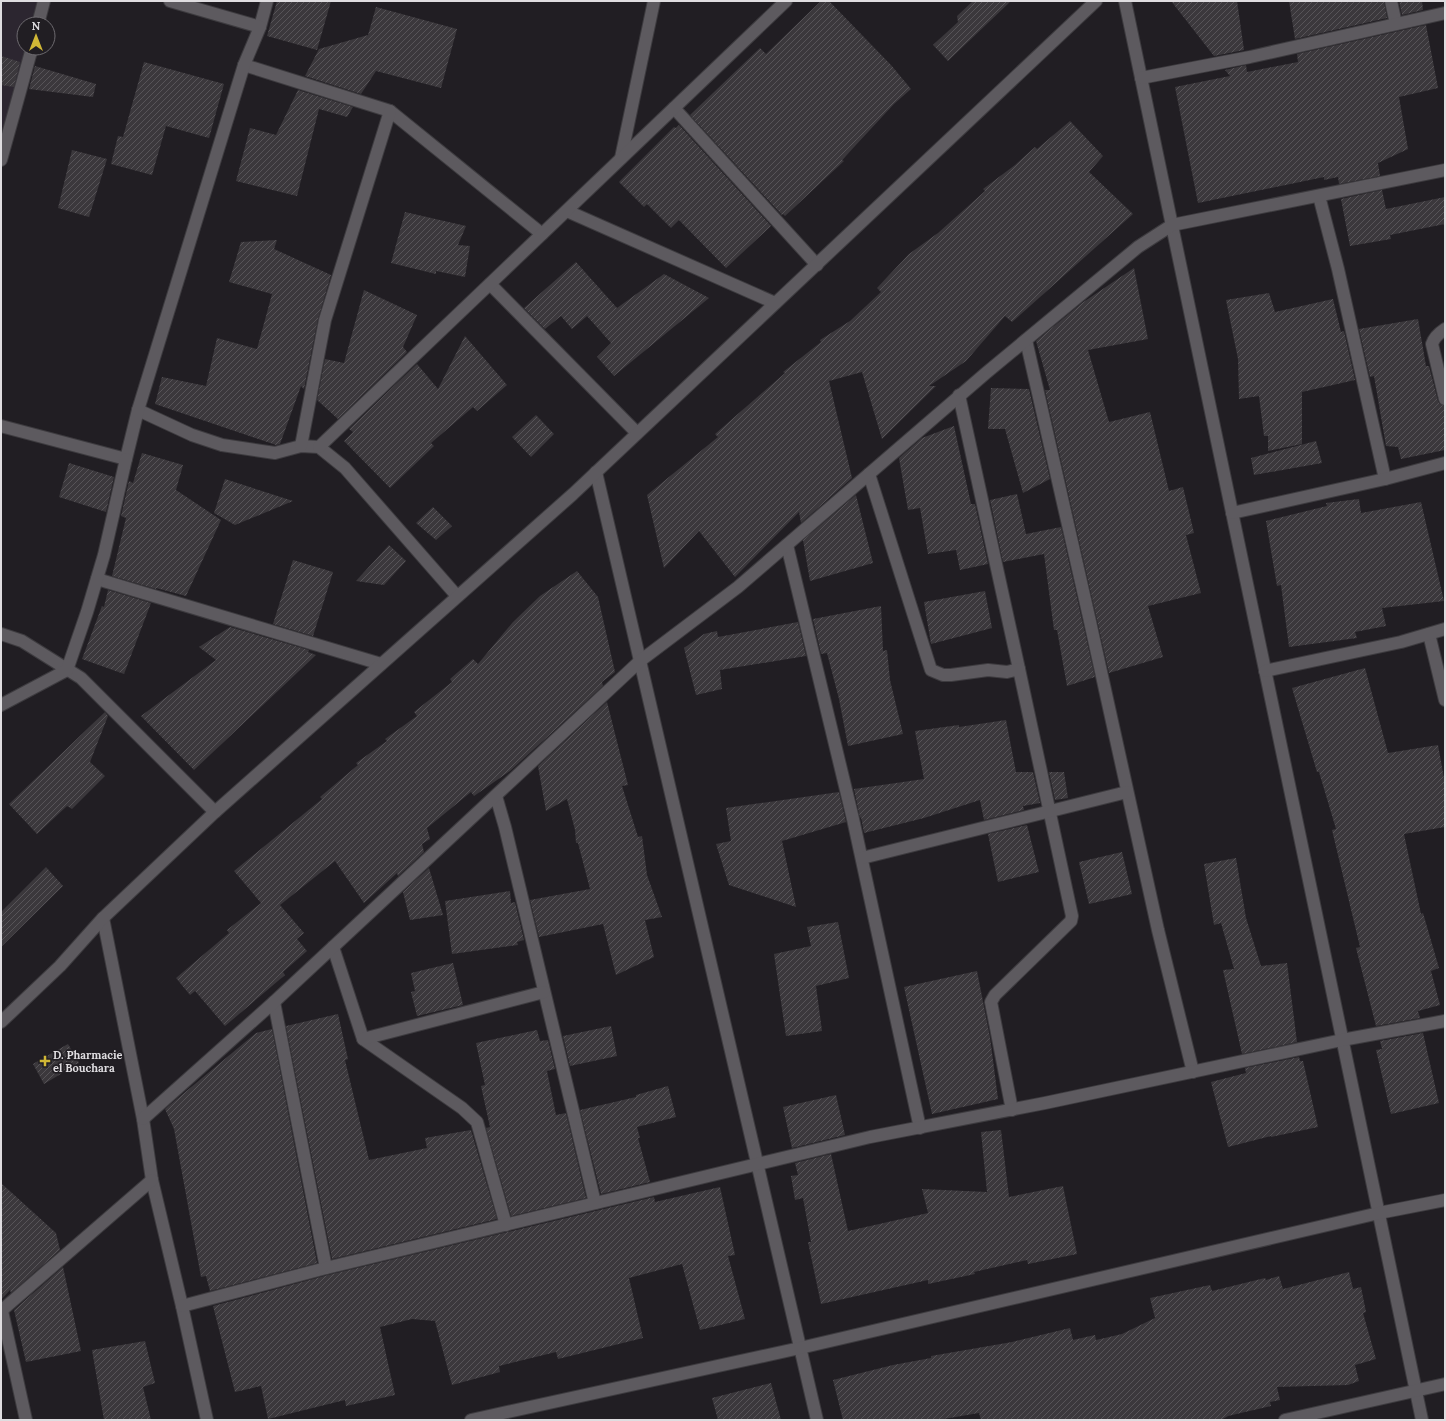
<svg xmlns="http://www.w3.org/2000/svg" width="1446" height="1421" viewBox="0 0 1446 1421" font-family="Lora,serif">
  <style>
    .built { fill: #2c2630 }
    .building { fill: url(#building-hatch) }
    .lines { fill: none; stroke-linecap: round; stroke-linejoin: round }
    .minor-casing { stroke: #3d3b3f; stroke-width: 14 }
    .tertiary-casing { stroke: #3d3b3f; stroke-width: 14 }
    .minor { stroke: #5d5a5f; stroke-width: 12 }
    .tertiary { stroke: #5d5a5f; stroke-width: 12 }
    .poi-dot { fill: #d0b736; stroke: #211e23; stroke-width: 1.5 }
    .labels { text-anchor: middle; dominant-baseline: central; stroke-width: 3.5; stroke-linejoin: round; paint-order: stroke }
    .poi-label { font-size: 11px; font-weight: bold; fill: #dfdde0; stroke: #211e23; text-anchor: start }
  </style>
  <defs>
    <pattern id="building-hatch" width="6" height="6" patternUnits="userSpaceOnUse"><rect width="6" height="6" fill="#3b383c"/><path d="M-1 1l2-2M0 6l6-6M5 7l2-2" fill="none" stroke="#575458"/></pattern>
  </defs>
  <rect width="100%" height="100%" fill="#211e23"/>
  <path class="built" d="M1,1H38L32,24H24V48H26L1,139Z"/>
  <g class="building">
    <path d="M277,1H331L317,50L267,36Z"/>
    <path d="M821,1H829L891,65L911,89L894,104L842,160L844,161L785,216L783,214L782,215L690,115L760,48L766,54Z"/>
    <path d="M973,1H1011L948,61L933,45L958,22L957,16Z"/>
    <path d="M1171,1H1237L1244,50L1214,56Z"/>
    <path d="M1289,1H1384L1387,18L1295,39Z"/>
    <path d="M1399,1H1422L1423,10L1402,15Z"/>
    <path d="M376,7L457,29L441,88L376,71L361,94L305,76L319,49L368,35Z"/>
    <path d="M1426,25L1438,88L1399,97L1408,149L1378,163L1380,176L1339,184L1338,177L1324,180V177L1198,203L1175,87L1230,76L1225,70L1246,65L1247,72L1298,62L1297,54Z"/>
    <path d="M1,56L20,62L14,87L1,85Z"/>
    <path d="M144,62L224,84L209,138L166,126L152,175L111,164L118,136L123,137Z"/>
    <path d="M35,66L96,84L93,97L29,89Z"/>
    <path d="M298,90L353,107L347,117L319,109L297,196L236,181L250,128L276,135Z"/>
    <path d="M1070,121L1103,156L1089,172L1133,214L1012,322L1005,316L966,361L929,386H936L882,439L862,372L829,381L852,478L801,523L799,512L735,577L699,531L664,568L647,495L718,437L715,434L785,373L783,372L821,342L820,340L850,321L881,292L877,288L909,254L938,233L985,191L983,189L1015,165L1035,147L1037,149Z"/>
    <path d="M679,125L771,226L726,268L679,220L671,228L647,204L644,207L619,182L674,127L676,128Z"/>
    <path d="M72,150L107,159L89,217L58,208Z"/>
    <path d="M1382,190L1386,209L1445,197V224L1390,235L1391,239L1350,246L1341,199Z"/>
    <path d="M405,212L466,226L458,245L470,246L465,277L436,271V274L391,263Z"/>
    <path d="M277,240L274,249L331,275L318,319L304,389L301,386L280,444L276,445L155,404L162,377L206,386L217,338L257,349L272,294L229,282L241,242Z"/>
    <path d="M576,262L617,308L664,274L709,298L614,376L597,357L611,343L587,316L572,329L561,316L545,329L524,308Z"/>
    <path d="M1134,268L1148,339L1088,350L1109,422L1150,412L1169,491L1183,487L1194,533L1186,535L1201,593L1148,606L1163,657L1109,673L1045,390H1050L1036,341L1082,303Z"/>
    <path d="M364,290L417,315L403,347L407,352L338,419L317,400L325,359L344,363Z"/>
    <path d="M1269,293L1275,312L1333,299L1341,332L1344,331L1355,380L1302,392V444L1268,451V436H1264L1259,396L1239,399L1238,359L1226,300Z"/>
    <path d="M1418,319L1426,366H1429L1438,401L1440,404L1445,406V450L1401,459L1398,447L1386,446L1374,376L1370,377L1359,329Z"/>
    <path d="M465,336L507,385L477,411L473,407L431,443L434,446L390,488L344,441L353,432L349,429L417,364L438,389Z"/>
    <path d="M991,388L1029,389L1050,479L1023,493L1005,429H988Z"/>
    <path d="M536,415L554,434L531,457L512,437Z"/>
    <path d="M954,426L971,504H975L988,564L960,570L956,550L928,554L920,508L908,510L899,458L922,438Z"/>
    <path d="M1316,441L1322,463L1254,475L1251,458Z"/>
    <path d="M142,453L183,465L176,490L221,520L186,596L156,588V589L112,576L126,518L121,516L129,481L133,483Z"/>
    <path d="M69,463L114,477L106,512L59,497Z"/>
    <path d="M225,479L293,501L235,525L214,513Z"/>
    <path d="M1017,494L1026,534L1061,527L1095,677L1067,686L1057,630H1054L1044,554L1003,562L990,500Z"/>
    <path d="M856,495L873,563L810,581L803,540Z"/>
    <path d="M1359,499L1361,513L1421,502L1444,601L1382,608L1386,626L1355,632L1357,638L1289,647L1281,585L1277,586L1266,521L1327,506L1326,503Z"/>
    <path d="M433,507L452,526L436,540L416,523Z"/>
    <path d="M389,545L406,561L384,585L356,581Z"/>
    <path d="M293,560L333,572L313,636L273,624Z"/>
    <path d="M577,571L598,597L615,672L602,682L603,686L510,771L474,796L471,792L427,828L430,839L422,844L424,852L398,876L397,873L364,903L335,861L280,905L304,933L297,939L307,951L283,972L285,975L225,1026L195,991L190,995L176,978L229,933L227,930L261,903L234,871L322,799L320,797L358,765L356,763L387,741L385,739L417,716L414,712L452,682L450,679L473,659L478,664L513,622L540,596Z"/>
    <path d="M108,590L151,603L124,674L82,659L102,606L104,607Z"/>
    <path d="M985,591L992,628L931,644L924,602Z"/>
    <path d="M881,606L883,651L887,650L890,680L903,734L848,746L839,699L827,653L821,654L813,619Z"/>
    <path d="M798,622L806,656L720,670L722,689L696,695L684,648L704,634L717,631L718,637Z"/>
    <path d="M230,627L309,650L308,652L316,655L194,770L141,716L216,660L199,647Z"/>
    <path d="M1365,668L1388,753L1438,745L1445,784V827L1404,834L1421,914L1423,913L1439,968L1431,971L1440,1005L1418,1011L1420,1018L1376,1026L1356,948L1360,947L1332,830L1336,829L1319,772H1317L1292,688Z"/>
    <path d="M607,702L628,785L622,786L638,837L642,836L647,875L662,917L645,920L654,957L616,975L603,924L539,937L530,900L590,889L578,843H576L575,830L567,799L546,811L538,766Z"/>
    <path d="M105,712L108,716L90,762L105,776L72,809L67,806L37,834L9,804Z"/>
    <path d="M1006,720L1016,772H1033L1040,803L1023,806L1024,810L984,820L980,800L924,818L864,833L861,817L860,818L854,789L924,779L915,731L959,725V727Z"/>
    <path d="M1049,772H1064L1068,798L1055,800Z"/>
    <path d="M839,792L846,822L782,841L796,907L729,885L716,844L731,841L726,808Z"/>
    <path d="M1027,825L1039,872L998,882L988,834Z"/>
    <path d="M1122,852L1132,894L1089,904L1079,862Z"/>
    <path d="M1236,858L1246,918L1261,966L1287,963L1297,1042L1242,1054L1223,970L1234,969L1221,923L1214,925L1204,864Z"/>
    <path d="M46,867L63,886L1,947V912Z"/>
    <path d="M429,868L443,915L410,920L403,892Z"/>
    <path d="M510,891L511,903L515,902L524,940L517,942L518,945L452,954L445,901Z"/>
    <path d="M838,922L849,978L816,986L822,1031L786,1036L774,954L811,946L807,927Z"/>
    <path d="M453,963L463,1005L417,1016L411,992L415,991L411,973Z"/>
    <path d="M977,971L990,1037L998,1099L932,1114L904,987Z"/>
    <path d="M338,1014L348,1059L345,1060L369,1160L427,1148L425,1138L471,1130L497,1219L332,1259L286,1026Z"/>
    <path d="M611,1026L617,1056L570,1066L563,1036Z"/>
    <path d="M272,1029L317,1263L210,1291L206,1276L201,1277L174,1129L165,1109L256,1033Z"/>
    <path d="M537,1030L540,1041L548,1040L555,1069L547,1071L556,1115L566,1113L586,1198L511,1216L486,1128L490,1127L481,1086L485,1085L476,1043Z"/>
    <path d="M1423,1033L1439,1103L1391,1114L1376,1050L1382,1049L1380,1041Z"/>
    <path d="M68,1044L79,1063L44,1084L33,1064Z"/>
    <path d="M1299,1057L1300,1061H1303L1318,1127L1271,1137V1136L1228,1147L1211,1082L1246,1073L1245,1068Z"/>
    <path d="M668,1086L676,1117L637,1127L640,1138H638L650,1182L601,1194L580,1110L636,1097V1095Z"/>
    <path d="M836,1095L845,1135L792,1148L783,1107Z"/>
    <path d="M1001,1130L1009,1197L1063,1186L1077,1254L1028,1264L1027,1260L974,1272L975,1274L928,1284V1280L821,1304L808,1242H811L803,1198L795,1200L791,1176L798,1175L795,1163L831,1154L848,1231L928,1213L922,1189L987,1192L981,1132Z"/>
    <path d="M1,1183L56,1233L60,1250L11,1293L10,1290L1,1300Z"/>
    <path d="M720,1187L735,1255L728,1256L745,1319L700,1330L682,1264L629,1278L643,1338L558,1359L556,1352L499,1366L500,1372L452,1385L435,1321L412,1319L380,1327L395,1395L346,1406L345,1400L268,1419L261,1386L235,1392L213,1306L328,1275L654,1197L655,1202Z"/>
    <path d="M63,1267L81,1351L26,1362L14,1310Z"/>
    <path d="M1349,1272L1353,1289L1361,1287L1366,1312L1363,1313L1376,1359L1355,1365L1359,1381L1348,1385L1277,1387L1280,1400L1270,1402L1271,1406L1228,1416L1221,1420H981L979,1413L938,1420H843L833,1380L893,1365L931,1358V1356L1012,1342L1070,1328L1073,1340L1095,1335L1096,1340L1122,1334L1155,1318L1150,1298L1210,1285L1212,1291L1265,1278L1266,1280L1279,1276L1283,1289Z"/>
    <path d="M145,1341L155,1383L143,1387L151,1420H104L92,1350Z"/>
    <path d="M771,1383L781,1420H718L712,1398Z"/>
  </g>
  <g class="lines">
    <defs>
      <g id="minor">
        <path d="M1125,1L1422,1420"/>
        <path d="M1391,1L1396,24"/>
        <path d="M38,24L44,1"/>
        <path d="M260,27L267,1"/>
        <path d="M244,65L390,111L542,234"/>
        <path d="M1141,78L1250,57L1445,13"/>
        <path d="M674,108L817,265"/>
        <path d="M621,158L654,1"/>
        <path d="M1,160L32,48"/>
        <path d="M1319,196L1338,269L1385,479"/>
        <path d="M567,211L775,303"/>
        <path d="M490,284L637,433"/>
        <path d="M1445,329C1439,333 1434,337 1432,344L1445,399"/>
        <path d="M1026,340L1089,617L1158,930L1193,1072"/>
        <path d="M959,395L1019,669"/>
        <path d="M138,410L192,435L222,445L275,453L301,446L319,447L345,468L457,596"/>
        <path d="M1,426L126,459L138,410L244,65L260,27L170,1"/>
        <path d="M301,446L325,320L390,111"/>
        <path d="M319,447L786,1"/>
        <path d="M596,472L817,1420"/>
        <path d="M869,474L931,670L943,675H951L988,670L1007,672L1019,669L1072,916L1071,921L995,995L991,1002L1012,1110"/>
        <path d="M1232,513L1385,479L1445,463"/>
        <path d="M787,545L853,819L920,1128"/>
        <path d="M97,579L381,664"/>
        <path d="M1,634L22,641L81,678L215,812"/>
        <path d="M1429,634L1445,700"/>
        <path d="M1265,671L1401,642L1445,629"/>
        <path d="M1,705L67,670L87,612L104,555L126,459"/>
        <path d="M496,796L505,827L595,1203"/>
        <path d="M862,858L1127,792"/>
        <path d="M103,918L143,1119L152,1180L182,1306L207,1420"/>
        <path d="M333,947L363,1039L462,1108L477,1122L506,1225"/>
        <path d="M274,1002L326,1268"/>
        <path d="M363,1039L544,992"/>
        <path d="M143,1119L274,1002L640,661L738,587L986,373L1138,247L1172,225L1445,170"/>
        <path d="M182,1306L326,1268L870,1137L1045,1103L1342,1040L1445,1021"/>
        <path d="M1,1311L152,1180"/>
        <path d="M2,1311L26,1420"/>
        <path d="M471,1420L800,1348L1379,1213L1445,1200"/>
        <path d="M1285,1420L1445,1384"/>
      </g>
      <path id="tertiary" d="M1,1022L60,966L103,918L215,812L573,494L1096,1"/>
    </defs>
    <use href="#minor" class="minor-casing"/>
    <use href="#tertiary" class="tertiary-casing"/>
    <use href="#minor" class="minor"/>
    <use href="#tertiary" class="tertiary"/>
  </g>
  <path class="poi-dot" d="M43 1055h4v4h4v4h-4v4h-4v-4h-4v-4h4z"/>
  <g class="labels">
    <g class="poi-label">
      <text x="53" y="1055">D. Pharmacie<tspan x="53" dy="13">el Bouchara</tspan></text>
    </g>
  </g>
  <rect width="1446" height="1421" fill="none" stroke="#dfdde0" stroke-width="4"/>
  <g transform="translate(36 36)"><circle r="19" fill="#211e23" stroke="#6d6a6f"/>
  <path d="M0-3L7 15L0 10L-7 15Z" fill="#d0b736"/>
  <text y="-6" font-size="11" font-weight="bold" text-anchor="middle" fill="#dfdde0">N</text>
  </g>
</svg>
